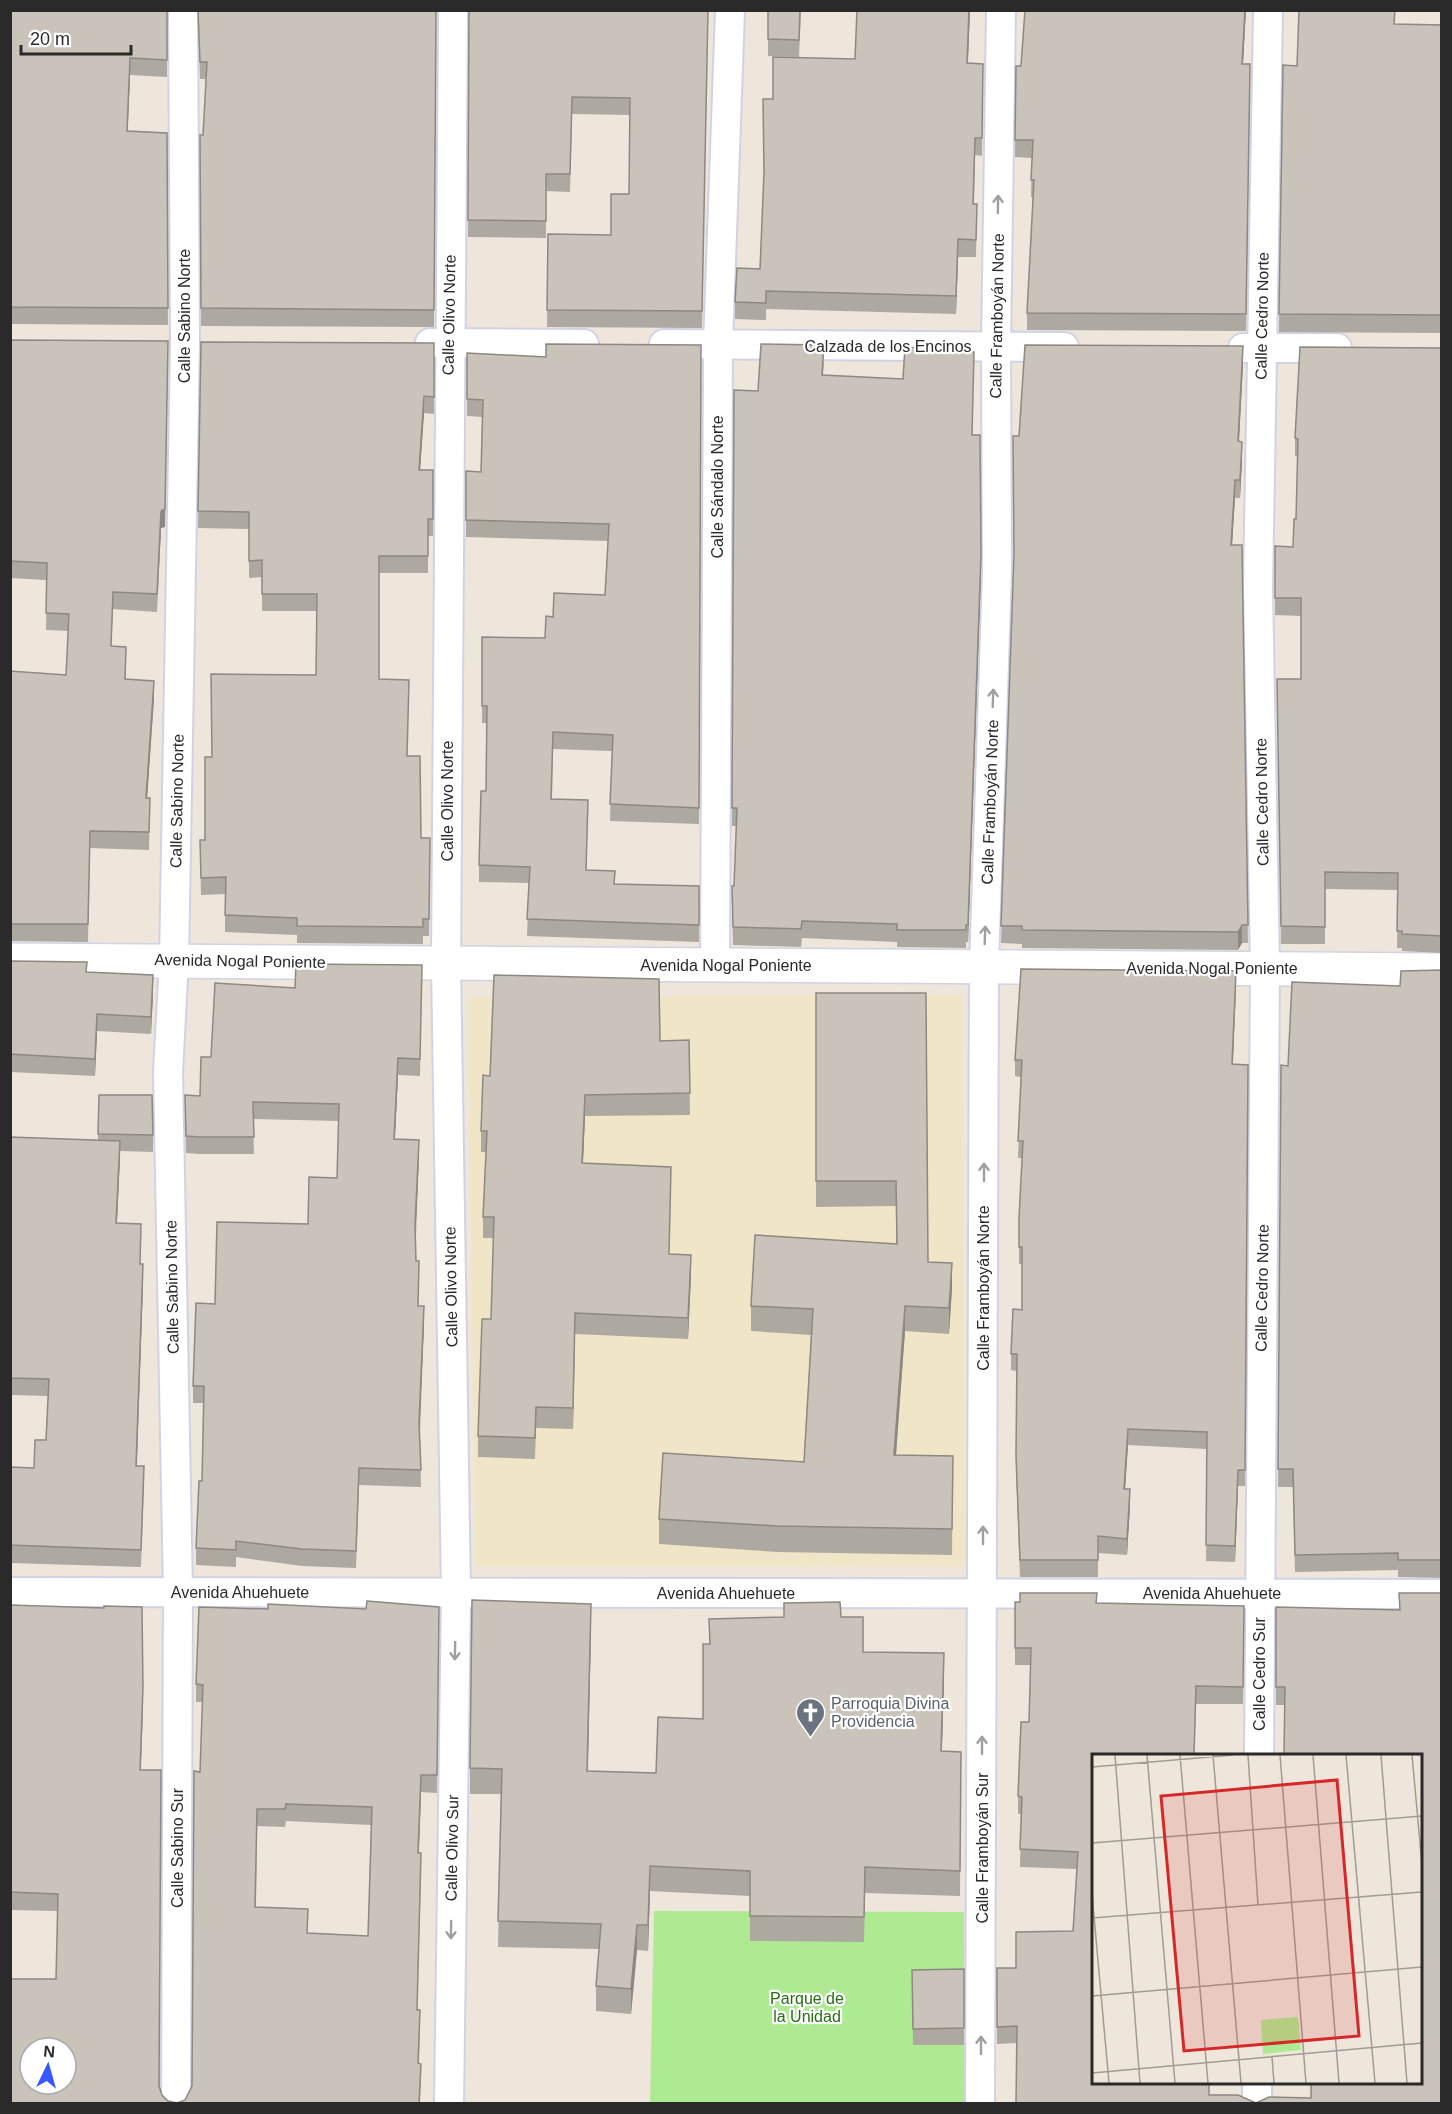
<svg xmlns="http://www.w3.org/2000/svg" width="1452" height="2114" viewBox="0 0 1452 2114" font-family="Arial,sans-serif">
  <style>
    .education { fill: #f1e5c8 }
    .green { fill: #aeea91 }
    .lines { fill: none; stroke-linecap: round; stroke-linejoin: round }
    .minor-casing { stroke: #d0d3e5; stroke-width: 32 }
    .tertiary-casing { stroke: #d0d3e5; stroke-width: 36 }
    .minor { stroke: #fff; stroke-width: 28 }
    .tertiary { stroke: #fff; stroke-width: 33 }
    .wall { fill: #ada8a0; fill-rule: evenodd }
    .shaded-wall { fill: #8d8882 }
    .building { fill: #c9c3ba; stroke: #8d8882; stroke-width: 1.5; fill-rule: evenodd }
    .oneway { stroke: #9f9f9f }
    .labels { text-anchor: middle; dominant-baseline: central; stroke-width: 4.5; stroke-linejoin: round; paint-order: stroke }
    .street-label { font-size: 16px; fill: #2a2a2a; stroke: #fff }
    .worship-label { font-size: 16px; fill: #5b616d; stroke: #fff; text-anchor: start }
    .park-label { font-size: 16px; fill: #246f13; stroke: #fff }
    .inset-road { fill: none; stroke: #a09b94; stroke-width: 1.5 }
    .view { fill: #d62828; fill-opacity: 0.15; stroke: #d62828; stroke-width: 3 }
    .inset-edge { fill: none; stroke: #2a2a2a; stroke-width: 3 }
  </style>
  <rect width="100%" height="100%" fill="#eee6db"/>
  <path class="education" d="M962,995L966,1567L475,1566L468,997Z"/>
  <path class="green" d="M654,1911L964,1912V2103L650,2104Z"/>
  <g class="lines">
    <defs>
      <g id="minor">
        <path d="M430,343L584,344"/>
        <path d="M664,344L1064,347"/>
        <path d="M1243,348H1337"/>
        <path d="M715,964L718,345L730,10"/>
        <path d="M10,1592L1442,1594"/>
        <path d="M1259,1756L1265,968L1258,587L1268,10"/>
        <path d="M176,2104L178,1592L168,1072L174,961L185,342L183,10"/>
        <path d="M449,2104L456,1592L446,963L453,10"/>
        <path d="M980,2104L984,966L997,572L996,346L1001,10"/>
        <path d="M1257,2104V2082"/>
      </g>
      <path id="tertiary" d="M10,960L1442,970"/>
    </defs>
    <use href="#minor" class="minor-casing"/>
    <use href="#tertiary" class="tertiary-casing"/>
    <use href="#minor" class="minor"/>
    <use href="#tertiary" class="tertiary"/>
  </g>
  <g class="wall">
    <path d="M10,10L167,60V77L130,75L127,131L167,133L168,325L10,324Z"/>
    <path d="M198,10H436L434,327L201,326L200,135H203L206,79H200Z"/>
    <path d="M469,10H708L702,328L547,327L548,234L611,235L629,194L630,115L572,114L570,192L546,191V238L468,237Z"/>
    <path d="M768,10H801L799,57L768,56Z"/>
    <path d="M857,10H970L968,64H983L982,156L975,155L974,204H977L976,257H958L956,314L766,309V320L735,319V302L760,269L773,99L855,59Z"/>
    <path d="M1025,10H1246L1243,64L1250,81L1246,331L1027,330V313L1033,197H1031L1032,158L1015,157L1016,66H1021Z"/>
    <path d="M1395,24L1442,25V333L1279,332L1283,65L1297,66Z"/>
    <path d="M10,340L165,527L161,528L157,612L113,609L111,646L126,665V679L154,698L147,798H150L149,850L90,848L88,942L10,941V671L66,675L69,631L46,630L47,580L10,578Z"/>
    <path d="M201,342L434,343V414L424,413L420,470H433V536H428V573H379V679L408,756L421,838H430L429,936H423V944L297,943V935L225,932V894L201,895L200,840H205L212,757L316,675L317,611H262V577L249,578V529L198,528Z"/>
    <path d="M701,345L699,824L610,821L612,751L553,749L552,799L587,870L615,884L699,886V942L527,936L529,883L479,882V865L486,791L487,723H482V637L545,638L553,617L605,595L608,541L466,537V471L481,472L482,417L467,416V353L546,357Z"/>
    <path d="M1442,348V953L1402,951V948H1397L1398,890L1325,889V944H1281L1277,679H1301V616L1275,615V546L1293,547L1296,519L1298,456H1295V438Z"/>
    <path d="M824,362L823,375L972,435L981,572L968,942H966V948L897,947V942L802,938L801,947L733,945L732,903L734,886L737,826H732L734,390L758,391Z"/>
    <path d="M1243,364L1239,441L1242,460L1240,498H1235L1232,545H1242L1248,943H1242L1238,950L1022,948V944L1001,943L1019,436Z"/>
    <path d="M10,961L87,972L153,993L151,1034L97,1031L95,1076L10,1072Z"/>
    <path d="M422,965L420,1076L398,1075L395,1139L419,1157L416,1236V1261L419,1278L418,1306L424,1323L420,1433L421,1487L359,1485L356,1568L302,1566L236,1557V1567L196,1565V1548L202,1481L204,1403H193V1386L308,1224L337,1178L339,1121L253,1119L254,1154H199L186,1153L185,1095L200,1096L211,1057L295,988Z"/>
    <path d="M1442,970V1578L1398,1577V1570L1295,1572L1293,1487H1278L1281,1065L1288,1066L1400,986Z"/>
    <path d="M1236,987L1233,1064L1248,1065L1245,1486H1238L1235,1562L1206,1561L1207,1449L1128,1445L1125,1489L1130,1506L1127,1555L1098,1553V1577H1020L1016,1472L1017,1371L1011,1370V1354L1022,1310V1264H1019V1218L1022,1158H1018L1021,1077L1015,1076V1060Z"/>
    <path d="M816,993H926L928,1262L952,1289L949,1334L905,1331L896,1455L953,1456L952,1555L777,1552L659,1544V1519L804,1462L811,1335L751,1331V1306L896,1244V1206L816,1207Z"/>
    <path d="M689,1040L690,1115L585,1116L583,1163L671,1188L669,1254L691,1276L688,1339L575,1334L573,1429L536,1428L535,1459L478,1457V1436L491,1319L494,1238H483V1217L486,1152H481V1131L490,1076L660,1041Z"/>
    <path d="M99,1095L153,1135V1152L120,1151L117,1223L140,1264L143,1282L137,1466L144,1484L141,1567L10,1563V1467L34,1468L46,1440L48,1396L10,1395V1137L98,1140Z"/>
    <path d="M1020,1593H1097V1603L1244,1606L1243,1704H1196L1194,1755H1094V2082H1209V2095H1238L1256,2103L1269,2097L1311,2098V2082H1420V1755H1284V1705H1276V1607L1399,1610V1593H1442V2103H1016L1017,2043L997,2044V1968H1016V1932L1073,1931L1077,1869L1020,1867L1021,1814H1018V1796L1021,1722H1029L1031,1665H1015V1602H1020Z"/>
    <path d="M10,1605L143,1705L141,1770L160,2087L162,2095L168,2101L177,2103L185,2100L192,2086L203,1702H196V1684L268,1609H366L439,1607L437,1793L421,1792L419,1853L421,1870L417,2010L420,2027L419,2063L421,2081L420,2103H10L56,1979L58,1911L10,1910ZM286,1821L371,1825L368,1936L308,1933L256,1907L257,1826L285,1827Z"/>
    <path d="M841,1617L863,1652L944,1679L942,1751L961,1752L960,1896L865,1893L864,1942L750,1941V1896L650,1891L648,1951L637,1950L631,2014L596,2011V1986L599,1949L498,1947L501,1794H470V1768L591,1629L588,1771L656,1773L703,1719L709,1644Z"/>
    <path d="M964,1969V2045H913L912,1970Z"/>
  </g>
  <g class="shaded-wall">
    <path d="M969,10H970L967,81V63Z"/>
    <path d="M1245,10H1246L1242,81V64Z"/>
    <path d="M130,58V75L127,148V131Z"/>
    <path d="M958,239V257L956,314V296Z"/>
    <path d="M168,341L165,527L161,528L157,612Z"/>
    <path d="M1243,346V364L1238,459V441Z"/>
    <path d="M424,396V413L419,487V470Z"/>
    <path d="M1242,442V460L1240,498V480Z"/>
    <path d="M1235,480V498L1231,563V545Z"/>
    <path d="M981,554V572L968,942V925Z"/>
    <path d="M154,681V698L146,815V798Z"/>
    <path d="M1242,925V943L1238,950V932Z"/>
    <path d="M1236,971V987L1232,1081V1064Z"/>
    <path d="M153,975V993L151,1034V1017Z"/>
    <path d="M97,1014V1031L95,1076V1059Z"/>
    <path d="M398,1058V1075L394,1156V1139Z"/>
    <path d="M585,1095V1116L582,1185V1163Z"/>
    <path d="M419,1140V1157L415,1243V1226Z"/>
    <path d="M120,1141V1159L116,1241V1223Z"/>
    <path d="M691,1255V1276L688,1339V1318Z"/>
    <path d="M952,1263V1289L949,1334V1308Z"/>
    <path d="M143,1264V1282L136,1484V1466Z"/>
    <path d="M424,1306V1323L419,1440V1423Z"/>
    <path d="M905,1306V1331L894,1481V1455Z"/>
    <path d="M575,1313V1334L573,1429V1408Z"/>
    <path d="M1128,1429V1445L1124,1506V1489Z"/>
    <path d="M1238,1470V1486L1235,1562V1546Z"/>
    <path d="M1130,1489V1506L1127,1555V1539Z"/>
    <path d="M591,1604V1629L587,1796V1771Z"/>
    <path d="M944,1653V1679L941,1776V1751Z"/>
    <path d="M143,1687V1705L140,1787V1770Z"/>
    <path d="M421,1775V1792L418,1870V1853Z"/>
    <path d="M650,1866V1891L648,1951V1925Z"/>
    <path d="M637,1925V1950L631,2014V1989Z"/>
  </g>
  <g class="building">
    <path d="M10,10H167V60L130,58L127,131L167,133L168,308L10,307Z"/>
    <path d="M198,10H436L434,310L201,308L200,135H203L207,62H200Z"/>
    <path d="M469,10H708L702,311L547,310L548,234L611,235V194H629L630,98L572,97L570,174H546V221L468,220Z"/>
    <path d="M768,10H800L799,40L768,39Z"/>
    <path d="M857,10H969L967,63L983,64L982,138H975L973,204H977L976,240L958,239L956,296L766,291V303L735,302L737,268L760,269L764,172L763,99H773V57L855,59Z"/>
    <path d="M1025,10H1245L1242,64H1250L1246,314L1027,313L1034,180H1031L1033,140H1015L1016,66H1021Z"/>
    <path d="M1299,10H1395L1394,24L1442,25V315L1279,314L1283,65L1297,66Z"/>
    <path d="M10,340L168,341L165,509L161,511L157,594L113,592L111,646L126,647L125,679L154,681L146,798H150L149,832L90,831L88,924H10V671L66,675L69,614L46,613L47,563L10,561Z"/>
    <path d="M201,342L434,343V397L424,396L419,470H433V519H428V556H379V679L409,680L407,756H420L421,838H430L429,919H423V927L297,926V918L225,915L226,877L201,878L200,840H205V757H212L211,674L316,675L317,594H262V560L249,561V512L198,511Z"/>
    <path d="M546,344L701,345L699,808L610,804L613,735L553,732L551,799L588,800L586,870L615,871L614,884L699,886V925L527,919L530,867L479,865L481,791H486L487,706H482V637L545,638L546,616L553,617L554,593L605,595L609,524L466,520V471L481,472L483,400L467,399V353L546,357Z"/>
    <path d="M761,344L824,345L822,375L903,379L905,347L974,352L972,435H980L981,554L968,925H966V930H897V924L802,921L801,929L733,927L732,886H734L737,808H732L734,390L758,391Z"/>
    <path d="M1025,345L1243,346L1238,441L1242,442L1240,480H1235L1231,545H1242L1248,925H1242L1238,932L1022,930V926H1001L1014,554L1013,436H1019Z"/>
    <path d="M1300,347L1442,348V936L1402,934V931H1397L1398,873L1325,872V927L1281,926L1277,679H1301V598H1275V546L1293,547L1294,519H1296L1298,439L1295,438Z"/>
    <path d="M10,961L87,962L86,972L153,975L151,1017L97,1014L95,1059L10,1054Z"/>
    <path d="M296,964L422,965L420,1059L398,1058L394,1139L419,1140L415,1226L416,1261H419L418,1306H424L419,1423L421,1470L359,1468L356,1551L302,1549L236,1541V1550L196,1548L199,1481H202L204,1386H193L196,1303L215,1304L217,1222L308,1224L309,1177L337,1178L339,1104L253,1102L254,1137H199L186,1136L185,1095L200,1096L201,1057H211L215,983L295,988Z"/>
    <path d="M1021,969L1236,971L1232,1064L1248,1065L1245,1470H1238L1235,1546L1206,1545L1207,1432L1128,1429L1124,1489H1130L1127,1539L1098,1536V1560H1020L1016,1456L1017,1354H1011L1013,1309L1022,1310V1247H1019V1218L1023,1141H1018L1022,1060H1015Z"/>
    <path d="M1442,970V1560H1398V1553L1295,1555L1293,1469H1278L1281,1065L1288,1066L1292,982L1400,986L1401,971Z"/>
    <path d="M494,975L659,979L660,1041L689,1040L690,1093L585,1095L582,1163L671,1167L669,1254L691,1255L688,1318L575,1313L573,1408L536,1407L535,1438L478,1436L482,1319H491L494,1217H483L487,1131H481L483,1075L490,1076Z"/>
    <path d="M816,993H926L928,1262L952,1263L949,1308L905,1306L894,1455L953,1456L952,1529L777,1526L659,1519L663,1453L804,1462L813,1309L751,1306L755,1235L897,1244L896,1181H816Z"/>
    <path d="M99,1095H152L153,1135L98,1134Z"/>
    <path d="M10,1137L120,1141L116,1223L141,1224L140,1264H143L136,1466H144L141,1550L10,1545V1467L34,1468L35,1440H46L49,1379L10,1378Z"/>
    <path d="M1020,1593H1097L1096,1603L1244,1606L1243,1687L1196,1686L1194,1755H1094V2082H1209V2095H1238L1256,2103L1269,2097L1311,2098V2082H1420V1755H1284L1285,1687H1276V1607L1400,1610L1399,1593H1442V2103H1016L1017,2026L997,2027V1968H1016V1932L1073,1931L1078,1852L1020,1849L1022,1797L1018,1796L1021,1722H1029L1031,1648H1015V1602H1020Z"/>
    <path d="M472,1600L591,1604L587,1771L656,1773L658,1717L703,1719V1644H710L709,1619L784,1617V1603L840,1602L841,1617H863V1652L944,1653L941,1751L961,1752L960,1871L865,1867L864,1917L750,1916V1871L650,1866L648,1925H637L631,1989L596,1986L601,1924L498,1921L502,1769L470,1768Z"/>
    <path d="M367,1601L439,1607L437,1775H421L418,1853H421L417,2010H420L418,2063L421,2064L419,2103H10V1979H56L58,1894L10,1892V1605L104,1608V1606L142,1607L143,1687L140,1770H161L159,2086L162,2095L168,2101L177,2103L185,2100L192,2086L194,1771L200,1772L203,1685L196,1684L199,1607L268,1609V1604L366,1609ZM286,1804L372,1807L368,1936L307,1933L308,1909L255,1907L257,1809H285ZM30,2048H66V2084H30Z"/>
    <path d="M964,1969V2028L913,2029L912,1970Z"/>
  </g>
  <defs><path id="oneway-shaft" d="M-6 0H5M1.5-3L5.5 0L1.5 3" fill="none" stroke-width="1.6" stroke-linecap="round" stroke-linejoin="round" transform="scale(1.5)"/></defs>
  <g class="oneway">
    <use href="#oneway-shaft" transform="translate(998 204) rotate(-89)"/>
    <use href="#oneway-shaft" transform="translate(993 698) rotate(-88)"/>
    <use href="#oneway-shaft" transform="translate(985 935) rotate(-88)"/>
    <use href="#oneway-shaft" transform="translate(984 1172) rotate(-90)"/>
    <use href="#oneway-shaft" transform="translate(983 1535) rotate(-90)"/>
    <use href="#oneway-shaft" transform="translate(455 1651) rotate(91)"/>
    <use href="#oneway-shaft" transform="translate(982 1745) rotate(-90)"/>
    <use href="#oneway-shaft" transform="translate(451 1930) rotate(91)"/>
    <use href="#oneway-shaft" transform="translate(981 2045) rotate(-90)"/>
  </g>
  <defs>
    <symbol id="church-pin" viewBox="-11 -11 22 30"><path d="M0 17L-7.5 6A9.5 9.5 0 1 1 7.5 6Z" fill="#6b7280" stroke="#fff"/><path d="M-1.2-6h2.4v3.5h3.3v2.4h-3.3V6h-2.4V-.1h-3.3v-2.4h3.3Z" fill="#fff"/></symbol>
  </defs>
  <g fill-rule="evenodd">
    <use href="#church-pin" x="794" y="1696" width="33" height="45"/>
  </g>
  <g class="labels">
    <g class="street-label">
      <text transform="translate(449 315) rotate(-89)">Calle Olivo Norte</text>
      <text transform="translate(184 316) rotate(-90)">Calle Sabino Norte</text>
      <text transform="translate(997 316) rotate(-89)">Calle Framboyán Norte</text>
      <text transform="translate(1262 316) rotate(-89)">Calle Cedro Norte</text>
      <text x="888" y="346">Calzada de los Encinos</text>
      <text transform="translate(717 487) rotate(-90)">Calle Sándalo Norte</text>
      <text transform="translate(177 801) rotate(-89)">Calle Sabino Norte</text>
      <text transform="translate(447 801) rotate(-90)">Calle Olivo Norte</text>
      <text transform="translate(990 802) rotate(-88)">Calle Framboyán Norte</text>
      <text transform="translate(1262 802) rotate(-91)">Calle Cedro Norte</text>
      <text transform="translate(240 961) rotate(1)">Avenida Nogal Poniente</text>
      <text x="726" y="965">Avenida Nogal Poniente</text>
      <text x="1212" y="968">Avenida Nogal Poniente</text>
      <text transform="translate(172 1287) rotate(-91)">Calle Sabino Norte</text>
      <text transform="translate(451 1287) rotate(-91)">Calle Olivo Norte</text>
      <text transform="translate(983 1288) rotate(-90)">Calle Framboyán Norte</text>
      <text transform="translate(1262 1288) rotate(-89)">Calle Cedro Norte</text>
      <text x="240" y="1592">Avenida Ahuehuete</text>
      <text x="726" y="1593">Avenida Ahuehuete</text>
      <text x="1212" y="1593">Avenida Ahuehuete</text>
      <text transform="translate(1259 1674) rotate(-90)">Calle Cedro Sur</text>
      <text transform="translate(177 1848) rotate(-90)">Calle Sabino Sur</text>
      <text transform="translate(452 1848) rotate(-89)">Calle Olivo Sur</text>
      <text transform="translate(982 1848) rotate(-90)">Calle Framboyán Sur</text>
    </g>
    <g class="worship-label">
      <text x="831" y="1703">Parroquia Divina<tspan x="831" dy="18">Providencia</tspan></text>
    </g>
    <g class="park-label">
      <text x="807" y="1998">Parque de<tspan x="807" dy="18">la Unidad</tspan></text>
    </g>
  </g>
  <g transform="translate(1092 1754)">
    <rect width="330" height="330" fill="#eee6db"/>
    <path d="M206,263L209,296L171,300L169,266Z" fill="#aeea91"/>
    <path class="inset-road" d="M23,1L48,329M55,1L83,329M88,1L116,329M121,1L149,329M156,1L166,151M188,1L214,329M221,1L247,329M254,1L283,329M289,1L315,329M320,1L330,111M0,13L141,1M0,89L330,62M0,140L17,329M0,164L330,138M0,242L330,213M180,303L182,329M0,319L330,289"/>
    <path class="view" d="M245,26L267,282L92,297L69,42Z"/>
    <rect width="330" height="330" class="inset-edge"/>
  </g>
  <rect width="1452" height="2114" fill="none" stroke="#2a2a2a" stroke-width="24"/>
  <g transform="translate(48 2066) rotate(5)"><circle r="28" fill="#ffffff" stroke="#aaaaaa" stroke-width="1.5"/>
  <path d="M0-4.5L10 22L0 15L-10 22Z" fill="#3758ff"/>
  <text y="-9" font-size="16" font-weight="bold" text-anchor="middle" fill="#2a2a2a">N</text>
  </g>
  <path d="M21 45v9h110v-9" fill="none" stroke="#2a2a2a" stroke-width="3"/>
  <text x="30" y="45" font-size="18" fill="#2a2a2a" stroke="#ffffff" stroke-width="4.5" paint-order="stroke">20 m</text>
</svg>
